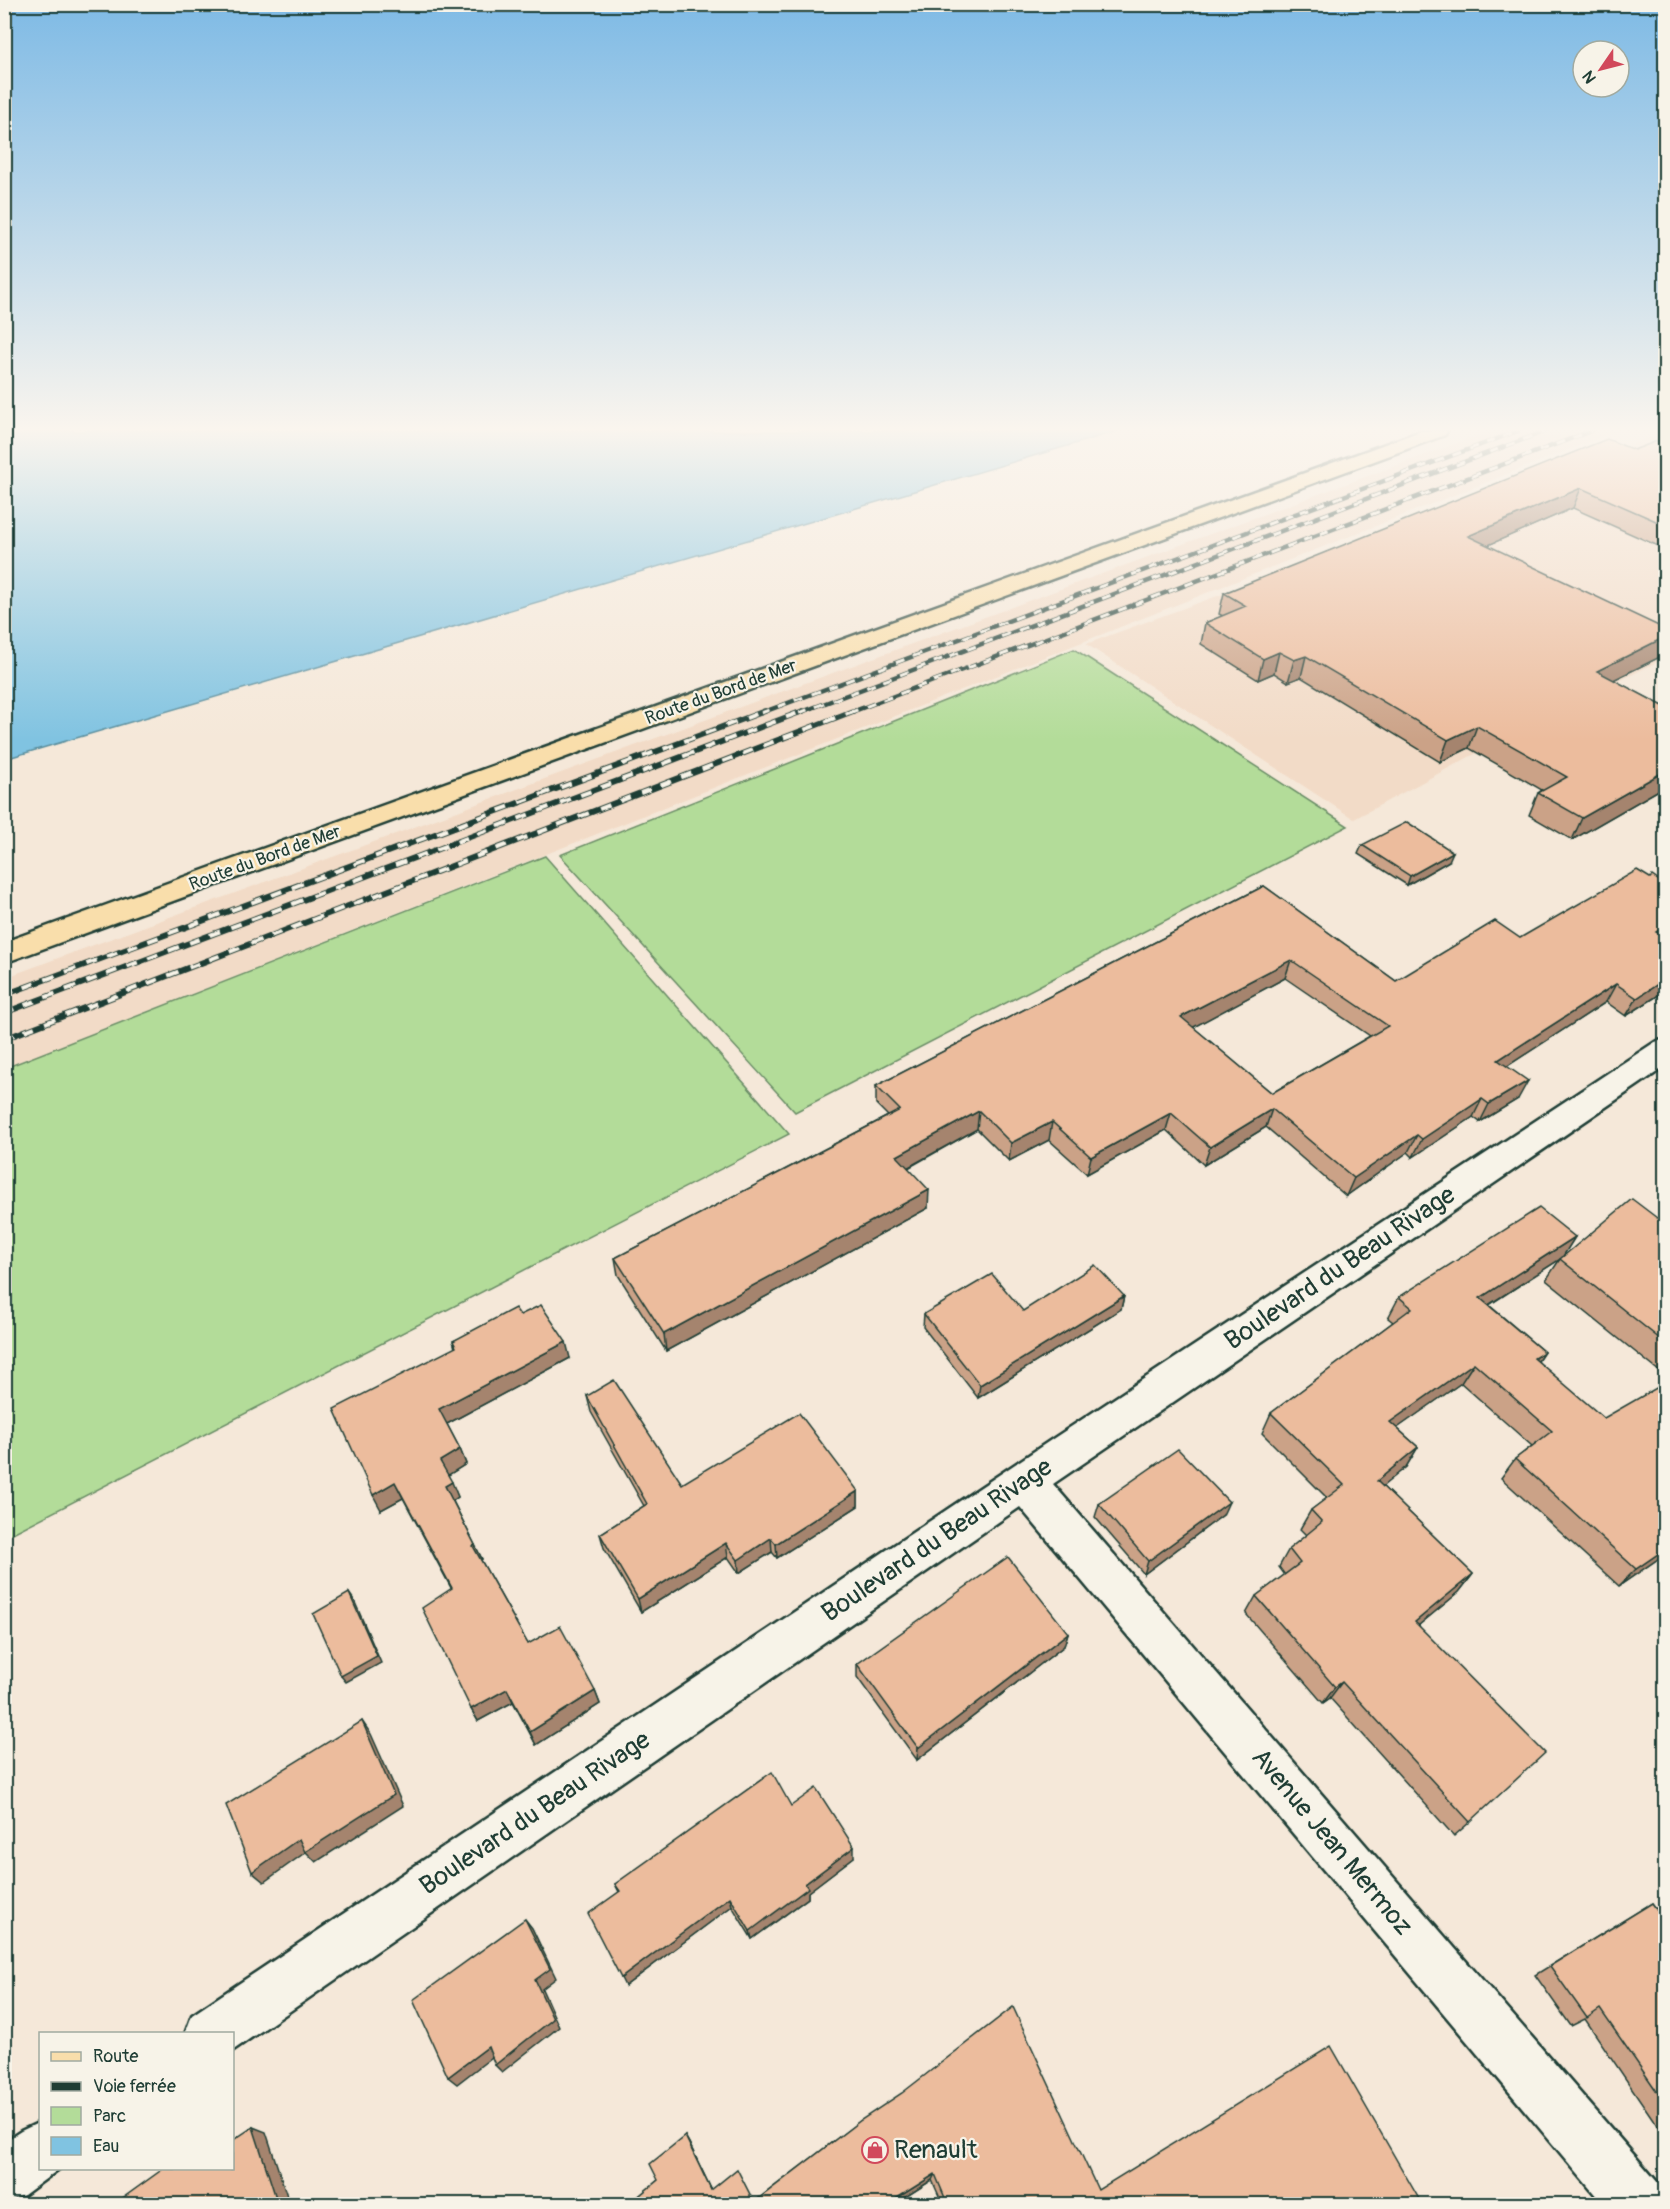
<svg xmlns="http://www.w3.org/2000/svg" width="1670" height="2209" viewBox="0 0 1670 2209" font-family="Pangolin,sans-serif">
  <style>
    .built { fill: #f2dbc7 }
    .green { fill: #b3dc99; stroke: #698c66; stroke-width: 1.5 }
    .water { fill: #80c3e1; stroke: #598d9c; stroke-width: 1.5 }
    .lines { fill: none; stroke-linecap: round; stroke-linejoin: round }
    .street-casing { stroke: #1f3d34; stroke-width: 5 }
    .primary-casing { stroke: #1f3d34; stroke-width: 5 }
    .street { fill: #f7f3e8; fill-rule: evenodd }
    .primary { fill: #f9deab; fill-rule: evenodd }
    .rail-far1-casing { stroke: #1f3d34; stroke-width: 4.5 }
    .rail-casing { stroke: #1f3d34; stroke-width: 6 }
    .rail-far1 { stroke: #f7f3e8; stroke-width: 3; stroke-dasharray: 9; stroke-linecap: butt }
    .rail { stroke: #f7f3e8; stroke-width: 4; stroke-dasharray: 11; stroke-linecap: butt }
    .wall { fill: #cba287; stroke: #1f3d34; stroke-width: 1.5; fill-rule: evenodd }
    .shaded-wall { fill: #a5846e; stroke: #1f3d34; stroke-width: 1.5 }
    .building { fill: #ecbc9d; stroke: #1f3d34; stroke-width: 1.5; fill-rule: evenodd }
    .labels { text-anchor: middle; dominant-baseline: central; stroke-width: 4.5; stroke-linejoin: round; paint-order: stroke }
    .far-street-label { font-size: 18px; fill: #1f3d34; stroke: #f7f3e8 }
    .near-street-label { font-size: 26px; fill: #1f3d34; stroke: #f7f3e8 }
    .near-poi-label { font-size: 26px; fill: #1f3d34; stroke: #f7f3e8; text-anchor: start }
  </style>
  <rect width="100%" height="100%" fill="#f5e8d9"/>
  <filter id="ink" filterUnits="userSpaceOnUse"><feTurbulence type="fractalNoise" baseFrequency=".0167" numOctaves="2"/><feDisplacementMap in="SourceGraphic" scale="12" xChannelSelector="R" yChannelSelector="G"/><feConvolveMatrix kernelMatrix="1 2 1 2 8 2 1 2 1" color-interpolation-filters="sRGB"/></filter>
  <g filter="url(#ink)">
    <g class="built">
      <path d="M1490,431H1616L5,1068L4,978Z"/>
      <path d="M1665,432V658L1469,757L1354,819L1086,644Z"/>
    </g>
    <g class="green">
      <path d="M1074,649L1348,826L795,1112L560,855Z"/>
      <path d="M545,856L789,1134L5,1537V1068Z"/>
    </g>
    <path class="water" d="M5,431H1118L5,759Z"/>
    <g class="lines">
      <defs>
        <g id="street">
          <path d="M1666,1039V1066L1053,1484L1659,2184L1666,2204H1603L1020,1507L232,2051V2034H185L192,2015L1054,1438L1655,1042Z"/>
          <path d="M40,2122V2168L59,2169L24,2195L4,2203V2142L21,2131Z"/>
        </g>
        <path id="primary" d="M1421,431H1447L1445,435L4,963V942Z"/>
      </defs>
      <use href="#street" class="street-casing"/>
      <use href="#primary" class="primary-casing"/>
      <use href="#street" class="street"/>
      <use href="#primary" class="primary"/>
      <defs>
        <g id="rail-far1">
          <path d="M761,713L1518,431"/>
          <path d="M799,713L1546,431"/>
          <path d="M849,713L1591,431"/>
        </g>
        <g id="rail">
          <path d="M4,995L765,711"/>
          <path d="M4,1013L803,711"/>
          <path d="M4,1039L853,711"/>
        </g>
      </defs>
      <use href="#rail-far1" class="rail-far1-casing"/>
      <use href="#rail" class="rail-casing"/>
      <use href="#rail-far1" class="rail-far1"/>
      <use href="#rail" class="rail"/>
    </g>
    <g class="wall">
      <path d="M1665,438V549L1573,508L1488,545L1664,655L1613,680L1665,707V788L1664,787L1572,840L1529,815L1538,793L1542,790L1469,748L1440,762L1301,677L1288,682L1274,673L1258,680L1201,644L1205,623L1223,616L1219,614L1224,593L1634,450Z"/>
      <path d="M1362,845L1449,861L1407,885L1358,854Z"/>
      <path d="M1264,886L1396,981L1520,938L1665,937V991L1626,1016L1606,1002L1507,1066L1518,1099L1480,1122L1473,1117L1413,1157L1408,1152L1346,1196L1266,1127L1204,1165L1166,1130L1087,1174L1049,1140L1009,1161L977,1129L908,1168L928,1208L666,1351L618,1275L615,1258L888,1116L876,1104V1086ZM1285,978L1370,1036L1272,1093L1193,1027Z"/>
      <path d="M1665,1224V1376L1546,1280L1560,1259L1489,1305L1544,1352L1538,1361L1665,1554L1619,1586L1501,1478L1515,1459L1532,1446L1461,1383L1397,1428L1418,1447L1406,1467L1382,1486L1473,1574L1459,1592L1419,1625L1470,1822L1454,1836L1330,1698L1323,1703L1246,1614L1256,1596L1285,1575L1279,1567L1289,1549L1306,1535L1300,1529L1311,1510L1327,1498L1262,1433L1271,1413L1393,1322L1388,1318L1399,1297L1575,1237L1562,1257Z"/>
      <path d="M1124,1296L1121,1309L978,1398L923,1327L924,1314L1023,1311Z"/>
      <path d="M520,1315L570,1358L447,1424L460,1449L466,1464L448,1475L458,1497L453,1501L482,1559L481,1560L528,1644L595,1691L600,1704L536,1745L513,1702L478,1721L471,1709L451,1588L403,1498L381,1510L455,1348L453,1341Z"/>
      <path d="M587,1396L682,1484L858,1491V1506L777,1558L772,1552L739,1573L728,1557L641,1612L604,1548L600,1534L644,1506L591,1412Z"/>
      <path d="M1099,1504L1223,1515L1144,1574L1095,1517Z"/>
      <path d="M1068,1633L1064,1646L917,1760L857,1677V1664Z"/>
      <path d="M791,1806L854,1857L808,1892V1898L752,1939L732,1906L625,1986L619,1892L615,1884Z"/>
      <path d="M1652,1903L1665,1921V2137L1585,2019L1571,2026L1535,1975Z"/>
      <path d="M861,2120L1098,2190L1411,2205H943L932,2180L893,2205H628L658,2180L685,2136L689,2143L711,2189L754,2202Z"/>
    </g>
    <g class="shaded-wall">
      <path d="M1581,488L1573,508L1461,557L1468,536Z"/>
      <path d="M1665,637V650L1664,655L1587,693L1597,671Z"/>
      <path d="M1279,652L1274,673L1258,680L1263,659Z"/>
      <path d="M1306,656L1301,677L1288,682L1294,660Z"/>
      <path d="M1477,726L1469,748L1440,762L1448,740Z"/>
      <path d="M1665,771V785L1664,787L1572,840L1582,818Z"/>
      <path d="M1453,852L1449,861L1407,885L1410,876Z"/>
      <path d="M1665,926V937L1656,932Z"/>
      <path d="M1291,960L1285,978L1177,1036L1181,1017Z"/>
      <path d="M1665,979V991L1626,1016L1637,998Z"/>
      <path d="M1616,984L1606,1002L1489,1078L1498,1060Z"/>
      <path d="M1528,1081L1518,1099L1480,1122L1489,1104Z"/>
      <path d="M1482,1099L1473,1117L1413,1157L1422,1139Z"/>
      <path d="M1272,1109L1266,1127L1204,1165L1210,1147Z"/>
      <path d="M979,1111L977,1129L896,1174L897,1156Z"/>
      <path d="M1171,1113L1166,1130L1087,1174L1091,1157Z"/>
      <path d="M1052,1122L1049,1140L1009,1161L1011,1143Z"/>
      <path d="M1417,1135L1408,1152L1346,1196L1354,1178Z"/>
      <path d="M929,1190L928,1208L666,1351L664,1334Z"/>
      <path d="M1575,1237L1562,1258L1468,1318L1480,1298Z"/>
      <path d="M1124,1296L1121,1309L978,1398L980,1385Z"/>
      <path d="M566,1342L570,1358L445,1425L439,1409Z"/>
      <path d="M1544,1352L1530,1373L1534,1358Z"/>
      <path d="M1474,1363L1461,1383L1379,1441L1390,1422Z"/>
      <path d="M1418,1447L1406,1467L1366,1500L1377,1481Z"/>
      <path d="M460,1449L466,1464L447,1476L440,1461Z"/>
      <path d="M395,1482L403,1498L381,1510L373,1495Z"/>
      <path d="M452,1482L458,1497L452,1501L445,1486Z"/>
      <path d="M858,1491V1506L777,1558L776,1544Z"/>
      <path d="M1229,1502L1223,1515L1144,1574L1148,1561Z"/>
      <path d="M771,1538L772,1552L739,1573L738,1560Z"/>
      <path d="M726,1543L728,1557L641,1612L638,1599Z"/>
      <path d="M475,1545L482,1559L480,1560L473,1546Z"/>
      <path d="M1665,1549V1554L1619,1586L1636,1569Z"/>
      <path d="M1473,1574L1459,1592L1402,1639L1415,1622Z"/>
      <path d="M349,1593L354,1600L381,1663L346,1682L341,1676Z"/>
      <path d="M1068,1633L1064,1646L917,1760L918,1748Z"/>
      <path d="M1342,1682L1330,1698L1323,1703L1335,1687Z"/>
      <path d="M507,1689L513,1702L478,1721L471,1709Z"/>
      <path d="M595,1691L600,1704L536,1745L530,1732Z"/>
      <path d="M362,1721L371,1734L403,1806L316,1862L306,1852L264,1882L252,1872Z"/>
      <path d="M854,1847V1857L808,1892V1898L752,1939L750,1931L805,1884Z"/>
      <path d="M730,1897L732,1906L625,1986L621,1978Z"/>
      <path d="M525,1919L532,1928L556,1978L542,1989L559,2027L502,2072L495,2065L535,1980Z"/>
      <path d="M488,2047L496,2054L457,2084L448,2077Z"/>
      <path d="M253,2127L266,2132L290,2205H271Z"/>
      <path d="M685,2136L689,2143L714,2195L711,2190Z"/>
      <path d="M935,2174L932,2180L893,2205H886Z"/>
    </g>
    <g class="building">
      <path d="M1665,438V525L1581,488L1468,536L1665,629V637L1597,671L1665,707V771L1582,818L1538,793L1567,777L1477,726L1448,740L1306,656L1294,660L1279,652L1263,659L1205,623L1246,606L1224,593L1607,439L1634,450Z"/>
      <path d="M1407,822L1453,852L1410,876L1362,845Z"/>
      <path d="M1637,870L1650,878L1652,876L1665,885V926L1656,932L1665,937V979L1637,998L1616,984L1498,1060L1528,1081L1489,1104L1482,1099L1422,1139L1417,1135L1354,1178L1272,1109L1210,1147L1171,1113L1091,1157L1052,1122L1011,1143L979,1111L897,1156L929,1190L664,1334L615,1258L900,1110L876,1086L1264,886L1396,981L1495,921L1520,938ZM1291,960L1388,1026L1272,1093L1181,1017Z"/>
      <path d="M1632,1199L1665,1224V1343L1560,1259Z"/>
      <path d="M1539,1208L1575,1237L1480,1298L1544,1352L1534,1358L1604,1418L1665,1383V1549L1636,1569L1515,1459L1552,1431L1474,1363L1390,1422L1418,1447L1377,1481L1473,1574L1415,1622L1545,1753L1470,1822L1342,1682L1335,1687L1256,1596L1300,1563L1289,1549L1322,1522L1311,1510L1344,1485L1271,1413L1412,1308L1399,1297Z"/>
      <path d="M1095,1265L1124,1296L980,1385L924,1314L992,1274L1023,1311Z"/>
      <path d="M541,1305L566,1342L439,1409L460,1449L440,1461L452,1482L445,1486L475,1545L473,1546L528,1644L560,1626L595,1691L530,1732L507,1689L471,1709L422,1608L452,1588L395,1482L373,1495L334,1409L456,1347L453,1341L515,1308L520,1315Z"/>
      <path d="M614,1380L682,1484L799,1413L858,1491L776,1544L771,1538L738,1560L726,1543L638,1599L600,1534L647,1504L587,1396Z"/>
      <path d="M1178,1449L1229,1502L1148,1561L1099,1504Z"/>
      <path d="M1008,1557L1068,1633L918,1748L857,1664Z"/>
      <path d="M349,1593L377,1656L341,1676L313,1614Z"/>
      <path d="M362,1721L394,1795L305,1852L299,1839L252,1872L226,1805Z"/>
      <path d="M772,1772L791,1806L816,1788L854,1847L805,1884L808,1888L750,1931L730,1897L621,1978L588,1914L620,1891L615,1884Z"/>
      <path d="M1652,1903L1665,1921V2103L1600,2009L1587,2018L1550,1966Z"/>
      <path d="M525,1919L550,1969L535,1980L553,2019L495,2065L488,2047L448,2077L413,2000Z"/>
      <path d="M1013,2007L1098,2190L1331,2046L1419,2199L1411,2205H948L935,2174L886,2205H628L658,2180L650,2164L685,2136L711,2190L737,2169L754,2202L861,2120L902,2093Z"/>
      <path d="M253,2127L277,2201L271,2205H113L163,2169H189V2170L192,2169H232V2141Z"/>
    </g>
  </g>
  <linearGradient id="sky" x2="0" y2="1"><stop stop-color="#7ebae5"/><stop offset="0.58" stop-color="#faf5ee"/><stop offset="1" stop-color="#faf5ee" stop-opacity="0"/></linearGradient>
  <rect width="1670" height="740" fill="url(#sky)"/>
  <defs>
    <symbol id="shop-ring" viewBox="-11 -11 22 22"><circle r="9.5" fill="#f7f3e8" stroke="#d1495b" stroke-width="1.5"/><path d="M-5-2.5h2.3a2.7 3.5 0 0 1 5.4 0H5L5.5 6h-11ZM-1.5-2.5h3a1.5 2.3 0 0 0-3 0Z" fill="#d1495b"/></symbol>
  </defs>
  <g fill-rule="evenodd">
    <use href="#shop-ring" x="860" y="2135" width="30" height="30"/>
  </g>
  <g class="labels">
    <g class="far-street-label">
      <text transform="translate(721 692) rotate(-20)">Route du Bord de Mer</text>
      <text transform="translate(265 858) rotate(-20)">Route du Bord de Mer</text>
    </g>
    <g class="near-street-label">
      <text transform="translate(1340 1268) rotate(-34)">Boulevard du Beau Rivage</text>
      <text transform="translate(937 1540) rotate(-34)">Boulevard du Beau Rivage</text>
      <text transform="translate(535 1813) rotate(-34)">Boulevard du Beau Rivage</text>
      <text transform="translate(1332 1842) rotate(50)">Avenue Jean Mermoz</text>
    </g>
    <g class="near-poi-label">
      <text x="894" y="2150">Renault</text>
    </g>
  </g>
  <rect width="1670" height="2209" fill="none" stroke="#f7f3e8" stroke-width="24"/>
  <rect x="12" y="12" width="1646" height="2185" fill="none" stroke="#1f3d34" stroke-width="2" filter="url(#ink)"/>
  <rect x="39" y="2032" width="195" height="138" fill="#f7f3e8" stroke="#a1aaa0" stroke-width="1.5"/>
  <rect x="51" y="2052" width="30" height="9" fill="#f9deab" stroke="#a1aaa0" stroke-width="1.5"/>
  <text x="93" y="2062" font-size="18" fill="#1f3d34">Route</text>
  <rect x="51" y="2082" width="30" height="9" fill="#1f3d34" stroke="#a1aaa0" stroke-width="1.5"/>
  <text x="93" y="2092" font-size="18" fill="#1f3d34">Voie ferrée</text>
  <rect x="51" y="2107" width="30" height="18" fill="#b3dc99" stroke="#a1aaa0" stroke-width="1.5"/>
  <text x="93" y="2122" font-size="18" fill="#1f3d34">Parc</text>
  <rect x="51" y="2137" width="30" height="18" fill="#80c3e1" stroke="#a1aaa0" stroke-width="1.5"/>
  <text x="93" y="2152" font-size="18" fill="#1f3d34">Eau</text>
  <g transform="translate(1601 69) rotate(235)"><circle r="28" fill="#f7f3e8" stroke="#a1aaa0" stroke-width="1.5"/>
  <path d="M0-4.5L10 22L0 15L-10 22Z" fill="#d1495b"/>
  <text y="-9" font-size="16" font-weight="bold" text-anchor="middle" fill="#1f3d34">N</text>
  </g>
</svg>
